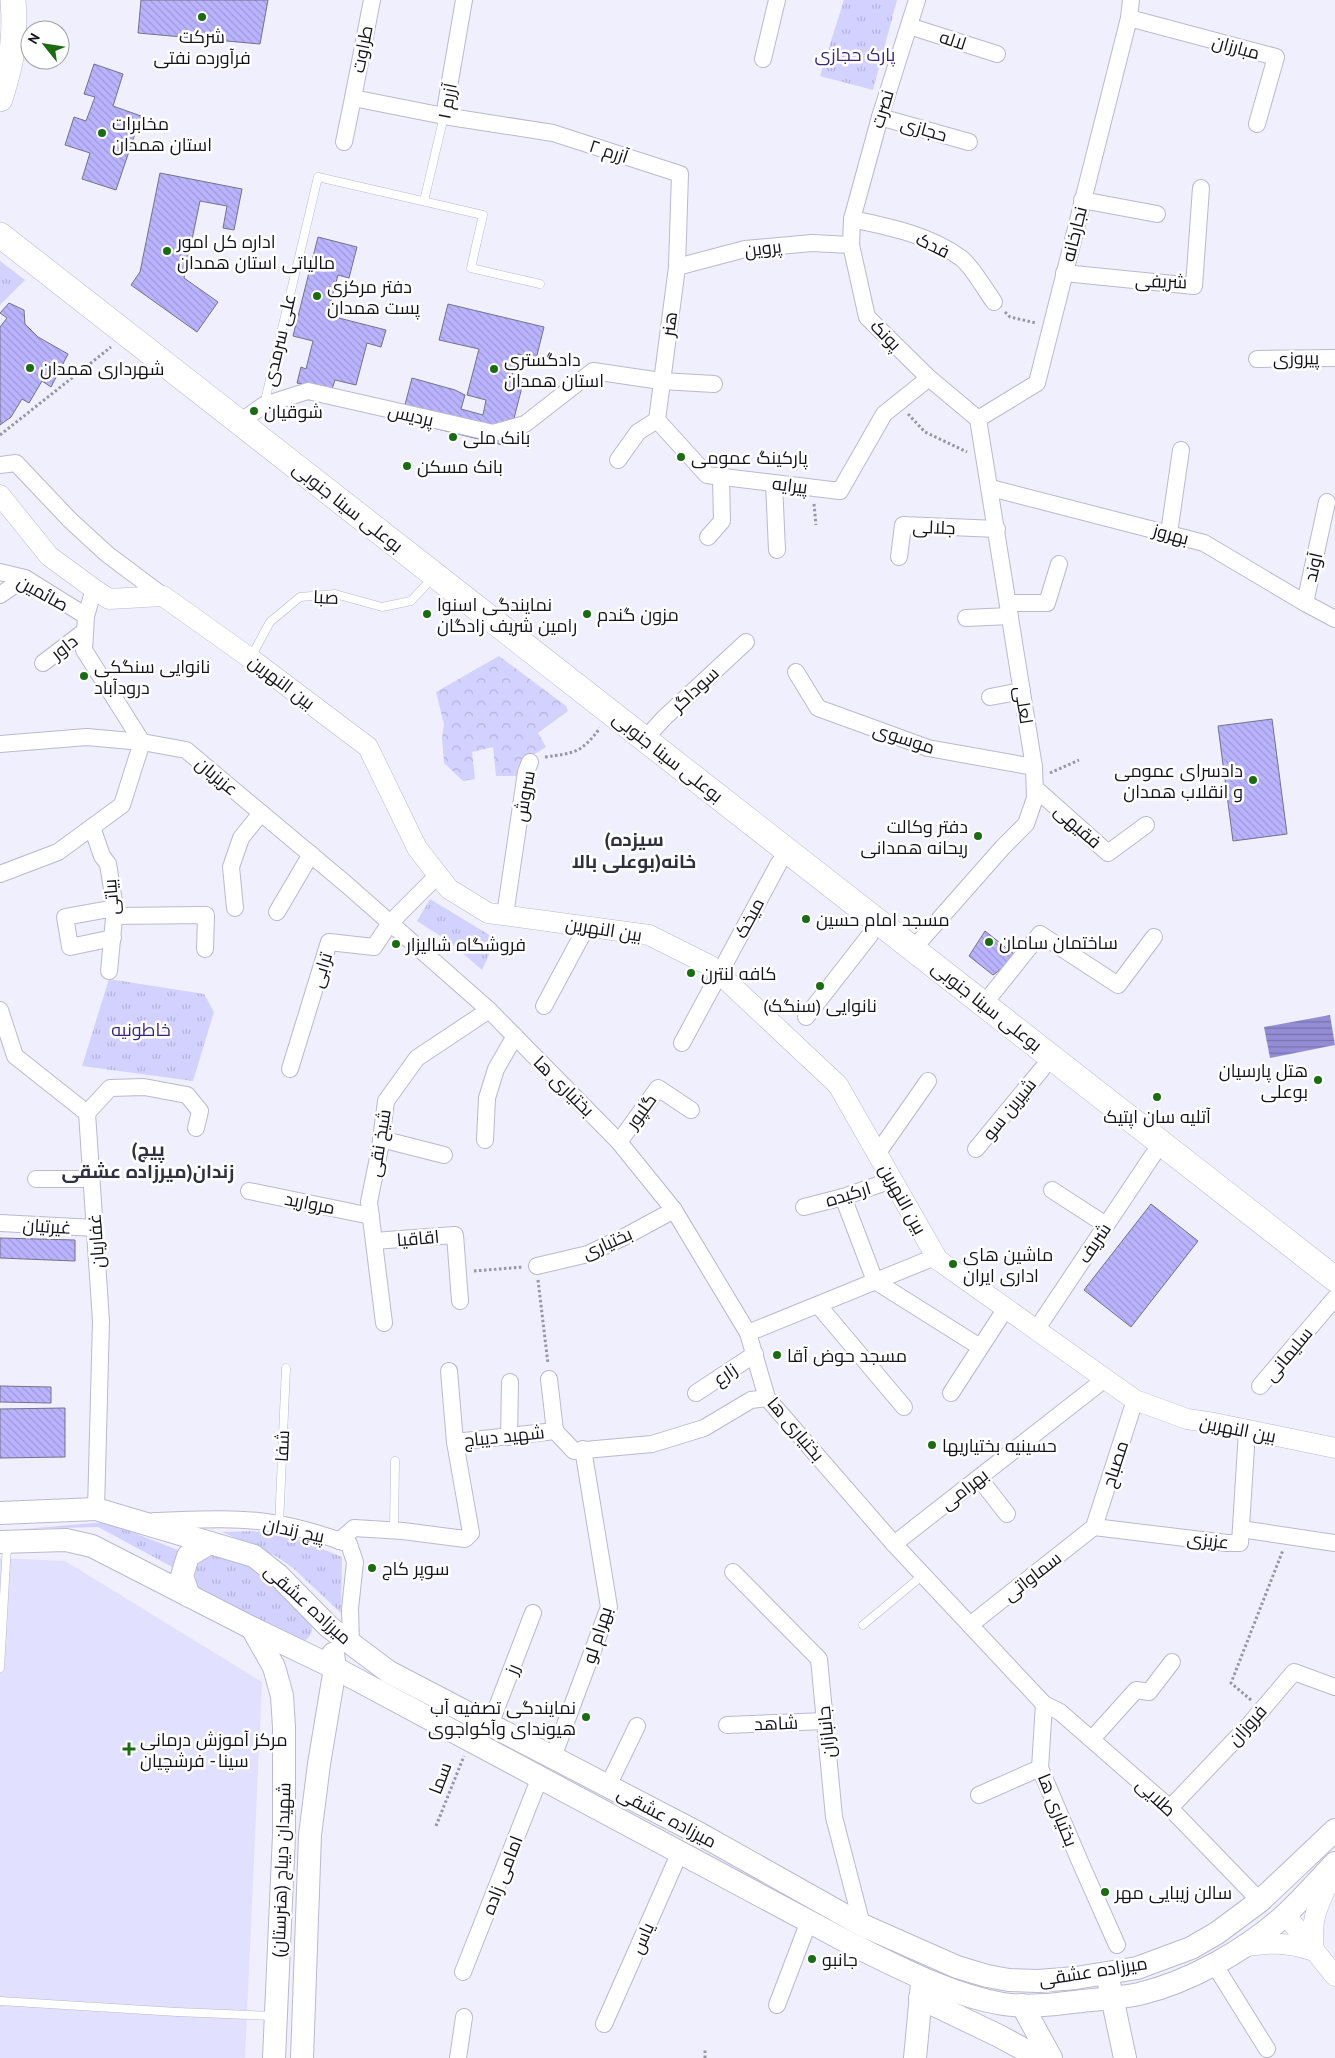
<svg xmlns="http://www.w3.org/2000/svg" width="1335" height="2058" viewBox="0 0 1335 2058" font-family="'PT Sans',Cairo,sans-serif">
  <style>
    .built { fill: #e1e0fe }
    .grass { fill: url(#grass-tufts) }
    .forest { fill: url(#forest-crowns) }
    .water { fill: url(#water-rules) }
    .building { fill: url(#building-back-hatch); stroke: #737286 }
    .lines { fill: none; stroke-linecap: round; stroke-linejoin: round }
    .service-casing { stroke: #bab9cf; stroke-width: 9 }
    .minor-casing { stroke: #bab9cf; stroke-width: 18 }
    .tertiary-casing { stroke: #bab9cf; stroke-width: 21 }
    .secondary-casing { stroke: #bab9cf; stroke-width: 24 }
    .primary-casing { stroke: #bab9cf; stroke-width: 26 }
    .path { stroke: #9796a2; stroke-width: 3; stroke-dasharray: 2.5 2.5; stroke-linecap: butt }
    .service { stroke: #fff; stroke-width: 8 }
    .minor { stroke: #fff; stroke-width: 16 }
    .tertiary { stroke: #fff; stroke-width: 20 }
    .secondary { stroke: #fff; stroke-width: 22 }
    .primary { stroke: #fff; stroke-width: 25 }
    .poi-dot { fill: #1a6c11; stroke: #fff; stroke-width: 2 }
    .labels { text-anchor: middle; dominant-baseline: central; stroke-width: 5; stroke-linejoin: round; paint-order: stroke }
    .poi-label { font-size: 18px; fill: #14131b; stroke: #fff; text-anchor: start }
    .street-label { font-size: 18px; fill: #14131b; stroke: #fff }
    .park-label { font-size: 18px; fill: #39267a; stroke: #fff }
    .neighbourhood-label { font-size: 19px; font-weight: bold; fill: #313041; stroke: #fff }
  </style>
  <defs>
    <pattern id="grass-tufts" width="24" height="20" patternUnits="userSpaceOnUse" patternTransform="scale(1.25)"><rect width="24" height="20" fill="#d3d1ff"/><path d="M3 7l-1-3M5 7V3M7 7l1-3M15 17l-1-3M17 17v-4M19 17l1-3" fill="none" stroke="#b4b3da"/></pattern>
    <pattern id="forest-crowns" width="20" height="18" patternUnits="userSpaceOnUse" patternTransform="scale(1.25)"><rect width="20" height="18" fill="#d3d1ff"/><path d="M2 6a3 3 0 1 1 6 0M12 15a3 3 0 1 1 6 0" fill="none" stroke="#b4b3da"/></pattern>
    <pattern id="water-rules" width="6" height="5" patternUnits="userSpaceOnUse" patternTransform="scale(1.25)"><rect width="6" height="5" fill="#948dd5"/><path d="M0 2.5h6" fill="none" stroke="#7872ac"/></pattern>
    <pattern id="building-back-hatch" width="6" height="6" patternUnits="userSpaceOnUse" patternTransform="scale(1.25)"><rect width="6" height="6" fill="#bab3fe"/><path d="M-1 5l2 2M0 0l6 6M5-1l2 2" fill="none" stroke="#9f99d9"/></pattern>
  </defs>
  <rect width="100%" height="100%" fill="#f0effd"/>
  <path class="built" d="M0,1558L65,1561L262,1682L245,2058H0Z"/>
  <g class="grass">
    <path d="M844,0H897L873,90L820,76Z"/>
    <path d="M0,261L25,280L0,305Z"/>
    <path d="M430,899L496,939L482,970L450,942L417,921Z"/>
    <path d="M109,979L204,994L214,1012L193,1081L82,1066Z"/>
    <path d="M106,1522L183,1552L176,1569L98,1527L24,1529Z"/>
    <path d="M254,1531L298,1539L342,1557L341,1613L293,1568L276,1556L222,1532Z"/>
    <path d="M208,1554L237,1558L292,1601L313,1623C312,1635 309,1639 299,1644L200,1590L195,1581L196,1567Z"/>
  </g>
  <path class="forest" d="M499,656L566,706L568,711L538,733L546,747L530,757L518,776H496L493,747L472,752L475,779L463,781L444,763L442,738L444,724L436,692Z"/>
  <path class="water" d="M1330,1015L1335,1045L1270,1058L1264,1027Z"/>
  <g class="building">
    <path d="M141,0H268L260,44L138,33Z"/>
    <path d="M94,64L123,74L113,106L141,116L116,190L82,179L90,153L65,145L74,117L86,121L95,97L84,94Z"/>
    <path d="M160,173L242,189L234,230L223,228L227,206L200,201L184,278L218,302L197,332L131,285L140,272Z"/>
    <path d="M318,237L357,247L349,278L338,275L327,315L386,330L381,347L367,343L356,385L335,380L331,392L297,383L301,367L306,369L313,341L293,336Z"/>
    <path d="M9,303L24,310L25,324L38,337L68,354L51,387L42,381L29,403L22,399L11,417L0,425V327L7,318L0,313Z"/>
    <path d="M448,304L544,327L536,359L518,354L511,380L523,383L507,446L401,420L412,378L455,390L465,395L461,409L483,415L486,400L467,395L479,349L439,340Z"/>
    <path d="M1272,719L1287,834L1233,841L1218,726Z"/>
    <path d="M985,931L1014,954L1008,964L993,975L969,956Z"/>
    <path d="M1151,1204L1198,1241L1131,1327L1084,1290Z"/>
    <path d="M0,1238L75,1240V1261L0,1258Z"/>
    <path d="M0,1386L51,1387V1403L0,1402Z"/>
    <path d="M65,1408V1457L0,1458V1409Z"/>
  </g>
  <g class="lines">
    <defs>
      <g id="service">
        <path d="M424,201L444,116"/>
        <path d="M264,405L318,177L483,215L471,268L540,284"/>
        <path d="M251,657L270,622L300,597L335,594L382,607L411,601L425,586"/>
        <path d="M279,1525L286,1368"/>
        <path d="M394,1530L395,1461"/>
        <path d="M863,1625L923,1575"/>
        <path d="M0,1668L7,1544"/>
        <path d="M0,2001L177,2012L274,2016"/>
      </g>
      <g id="minor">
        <path d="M917,0L880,117L852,219L851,245L867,317L929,378L978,419"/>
        <path d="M1129,18L1276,57L1257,124"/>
        <path d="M909,26L997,54"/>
        <path d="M763,59L777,0"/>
        <path d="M353,98L372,0"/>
        <path d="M444,116L464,0"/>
        <path d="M880,117L969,142"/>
        <path d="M344,142L353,98L444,116L553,133L680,174L677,267L657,420L707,475L840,491L884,414L929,378"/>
        <path d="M1082,200L1157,214"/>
        <path d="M852,219C890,227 930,235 961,258C971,265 986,291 994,302"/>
        <path d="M677,267L745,249L812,243L851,245"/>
        <path d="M1064,273L1194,286L1201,188"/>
        <path d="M1257,359L1335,358"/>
        <path d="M978,419L1037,383L1129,18L1131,0"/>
        <path d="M240,422L264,405L308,391L493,433L525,424L593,371L661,381L714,384"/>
        <path d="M618,460L638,432L657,420"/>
        <path d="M0,465L16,463L70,520L107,554L163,596"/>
        <path d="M774,483L777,550"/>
        <path d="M991,488L1204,543L1305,603L1335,619"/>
        <path d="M1169,533L1181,450"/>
        <path d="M708,537L722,521L721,477"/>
        <path d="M899,557L903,525L997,529"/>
        <path d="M0,572L25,578L86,616"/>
        <path d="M0,595L25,578"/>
        <path d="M1008,603H1047L1059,564"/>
        <path d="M1305,603L1327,502"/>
        <path d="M966,618L1010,616"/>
        <path d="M43,663L85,631"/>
        <path d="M796,672L818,708L928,748L1034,767"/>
        <path d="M990,697L1022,691"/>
        <path d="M645,739L664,718L746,642"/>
        <path d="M0,744L87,737L142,742L186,750L346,884L489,1010L619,1142L674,1210L748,1333L767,1398L894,1544L1044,1704L1060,1712L1170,1808L1260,1901"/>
        <path d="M1035,788L1108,853L1146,825"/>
        <path d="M92,827L102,856L108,864L115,908L109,971"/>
        <path d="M0,874L58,852L122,805L142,742L84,650L86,616L94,589"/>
        <path d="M235,908L231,867L241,838L261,813"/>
        <path d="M277,912L311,854"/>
        <path d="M505,915L526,772L530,762"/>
        <path d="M114,916L206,915L205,949"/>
        <path d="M113,938L70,947L65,917L115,908"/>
        <path d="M913,949L1003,847L1026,824L1035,798L1034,767L978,419"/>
        <path d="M984,1004L1040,934L1118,985L1154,937"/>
        <path d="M544,1006L587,926"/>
        <path d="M0,1010L15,1056L87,1113L101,1321L96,1509"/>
        <path d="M806,1017L870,935"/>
        <path d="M682,1043L779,863"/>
        <path d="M290,1069L329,942L374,947L390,923L438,875"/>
        <path d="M87,1113L110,1088L144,1087L187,1095L200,1111L196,1128"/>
        <path d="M381,1139L444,1155"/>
        <path d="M485,1140L487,1098L496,1069L515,1036"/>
        <path d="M619,1142L658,1088L691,1110"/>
        <path d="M976,1149L1042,1069"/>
        <path d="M877,1154L928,1081"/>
        <path d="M36,1179H91"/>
        <path d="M1052,1190L1106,1225"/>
        <path d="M249,1191L371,1216"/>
        <path d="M843,1197L875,1281L980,1347"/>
        <path d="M804,1207L843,1197L892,1180"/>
        <path d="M0,1223L95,1228"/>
        <path d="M374,1241L455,1235L460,1301"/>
        <path d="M537,1266L588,1254L626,1236L674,1210"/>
        <path d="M818,1305L904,1407"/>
        <path d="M384,1323L369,1202L380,1148L386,1101L417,1058L489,1010"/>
        <path d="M1036,1330L1153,1155"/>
        <path d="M748,1333L935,1257"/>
        <path d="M449,1371L455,1442"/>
        <path d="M549,1379L555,1431"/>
        <path d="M1260,1386L1335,1298"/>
        <path d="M696,1393L755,1354"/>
        <path d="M951,1393L1006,1308"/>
        <path d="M509,1437L510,1382"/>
        <path d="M979,1478L1007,1514"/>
        <path d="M154,1521C191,1520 229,1517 266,1522C294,1526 322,1534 349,1544L355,1562L350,1609L351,1643"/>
        <path d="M1094,1527L1227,1543H1240L1247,1431"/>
        <path d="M1094,1527L1135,1400"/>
        <path d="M1241,1529L1335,1543"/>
        <path d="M339,1541L354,1528L403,1531L465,1539L471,1533L455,1442L555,1431L574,1451L652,1444L704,1428L751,1400L767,1398"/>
        <path d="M894,1544L1105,1379"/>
        <path d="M733,1572L819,1659L834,1817L862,1925"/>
        <path d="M970,1625L1094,1527"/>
        <path d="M1044,1704L1040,1768L1081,1864L1117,1945"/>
        <path d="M490,1725L533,1613"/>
        <path d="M727,1725L825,1721"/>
        <path d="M1092,1739L1136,1690L1149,1692L1172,1662"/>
        <path d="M553,1757L609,1607L583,1449"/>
        <path d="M608,1786L637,1726"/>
        <path d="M979,1795L1040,1768"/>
        <path d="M1170,1808L1248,1726L1294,1672L1335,1687"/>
        <path d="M1214,1964L1267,2049"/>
        <path d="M463,1972L540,1777"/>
        <path d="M777,2005L809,1921"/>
        <path d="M604,2024L680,1852"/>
        <path d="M458,2058L464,2017"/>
      </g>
      <g id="tertiary">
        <path d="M0,495L49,556L94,589L109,599L163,596L250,658L368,747L417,848L449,889L488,913L649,935L711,966L838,1085L938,1260L1135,1400L1187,1419L1214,1423L1335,1448"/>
        <path d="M1285,1914L1335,1976"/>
        <path d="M1242,1947C1270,1942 1287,1942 1314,1951C1309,1911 1322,1903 1334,1868"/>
      </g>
      <g id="secondary">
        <path d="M0,1513L96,1509L254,1556L278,1575L329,1627L389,1672L700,1834L862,1925L957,1967L987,1976L1009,1980L1038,1981L1076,1978L1137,1968L1191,1948L1217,1933L1260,1901L1335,1830"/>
        <path d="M0,1542L66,1540L92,1546L252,1628L335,1668L851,1944C898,1967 950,1995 1003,2004C1028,2008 1057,2004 1082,2001C1101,1999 1120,1998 1139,1994C1190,1982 1246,1950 1285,1915C1302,1899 1318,1881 1335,1863"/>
        <path d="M189,1596L182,1576L188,1556L210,1543"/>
        <path d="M252,1628L274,1667L282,1696L284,1727V1835L274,2058"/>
        <path d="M1109,1983L1125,2058"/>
        <path d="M920,1998L999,2036L1040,2058"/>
        <path d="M1022,2005L1051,2058"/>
        <path d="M302,2058L310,1835L319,1764L335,1668L333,1654"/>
        <path d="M915,2058L922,1984"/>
      </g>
      <g id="primary">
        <path d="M0,99C12,61 16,40 13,0"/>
        <path d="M0,235L1335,1279"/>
      </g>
    </defs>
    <use href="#service" class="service-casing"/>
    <use href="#minor" class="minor-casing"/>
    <use href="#tertiary" class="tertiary-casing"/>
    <use href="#secondary" class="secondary-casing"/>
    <use href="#primary" class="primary-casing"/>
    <g class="path">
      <path d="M1005,312L1010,317L1036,323"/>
      <path d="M908,414L925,432L967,452"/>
      <path d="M0,435L111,347"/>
      <path d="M814,504L816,525"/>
      <path d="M545,757C575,753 581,753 600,728"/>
      <path d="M1050,773L1079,760"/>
      <path d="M474,1271L523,1267"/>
      <path d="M538,1280L548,1364"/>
      <path d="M1251,1700L1231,1683L1283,1550"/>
      <path d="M436,1826L464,1756"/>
      <path d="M705,2058V2049"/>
    </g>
    <use href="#service" class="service"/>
    <use href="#minor" class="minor"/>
    <use href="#tertiary" class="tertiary"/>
    <use href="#secondary" class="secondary"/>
    <use href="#primary" class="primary"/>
  </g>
  <g class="poi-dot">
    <circle cx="202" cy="17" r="5"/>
    <circle cx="102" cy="133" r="5"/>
    <circle cx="167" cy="251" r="5"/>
    <circle cx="317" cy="296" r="5"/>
    <circle cx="30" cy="368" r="5"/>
    <circle cx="494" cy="369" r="5"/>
    <circle cx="254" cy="411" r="5"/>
    <circle cx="453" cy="437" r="5"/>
    <circle cx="681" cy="457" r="5"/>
    <circle cx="407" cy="466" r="5"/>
    <circle cx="427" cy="614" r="5"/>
    <circle cx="587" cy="614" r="5"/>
    <circle cx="84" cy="676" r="5"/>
    <circle cx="1253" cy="780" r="5"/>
    <circle cx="978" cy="836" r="5"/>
    <circle cx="806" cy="919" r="5"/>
    <circle cx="989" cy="942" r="5"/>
    <circle cx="396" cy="944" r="5"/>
    <circle cx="691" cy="973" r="5"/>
    <circle cx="820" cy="986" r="5"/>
    <circle cx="1318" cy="1080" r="5"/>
    <circle cx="1157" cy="1097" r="5"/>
    <circle cx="953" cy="1264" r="5"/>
    <circle cx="777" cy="1355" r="5"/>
    <circle cx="932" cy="1445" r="5"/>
    <circle cx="372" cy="1568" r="5"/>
    <circle cx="586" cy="1717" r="5"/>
    <path d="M126.5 1741.5h5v5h5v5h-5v5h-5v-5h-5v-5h5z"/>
    <circle cx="1105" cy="1892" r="5"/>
    <circle cx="812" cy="1959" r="5"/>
  </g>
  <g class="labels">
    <g class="poi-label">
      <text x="202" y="36" text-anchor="middle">شرکت<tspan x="202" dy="21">فرآورده نفتی</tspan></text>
      <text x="112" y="123">مخابرات<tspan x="112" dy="21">استان همدان</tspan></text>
      <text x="177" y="241">اداره کل امور<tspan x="177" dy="21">مالیاتی استان همدان</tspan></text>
      <text x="327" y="286">دفتر مرکزی<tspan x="327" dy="21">پست همدان</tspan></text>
      <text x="504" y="359">دادگستری<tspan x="504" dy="21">استان همدان</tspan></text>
      <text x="40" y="368">شهرداری همدان</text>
      <text x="264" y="411">شوقیان</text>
      <text x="463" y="437">بانک ملی</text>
      <text x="691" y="457">پارکینگ عمومی</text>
      <text x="417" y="466">بانک مسکن</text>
      <text x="437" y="604">نمایندگی اسنوا<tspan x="437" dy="21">رامین شریف زادگان</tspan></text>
      <text x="597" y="614">مزون گندم</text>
      <text x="94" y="666">نانوایی سنگکی<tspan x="94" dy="21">درودآباد</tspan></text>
      <text x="1243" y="770" text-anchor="end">دادسرای عمومی<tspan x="1243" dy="21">و انقلاب همدان</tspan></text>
      <text x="968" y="826" text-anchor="end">دفتر وکالت<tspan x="968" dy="21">ریحانه همدانی</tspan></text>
      <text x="816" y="919">مسجد امام حسین</text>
      <text x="999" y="942">ساختمان سامان</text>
      <text x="406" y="944">فروشگاه شالیزار</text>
      <text x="701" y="973">کافه لنترن</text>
      <text x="820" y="1005" text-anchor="middle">نانوایی (سنگک)</text>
      <text x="1308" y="1070" text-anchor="end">هتل پارسیان<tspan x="1308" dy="21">بوعلی</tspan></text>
      <text x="1157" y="1116" text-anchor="middle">آتلیه سان اپتیک</text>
      <text x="963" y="1254">ماشین های<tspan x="963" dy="21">اداری ایران</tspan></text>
      <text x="787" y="1355">مسجد حوض آقا</text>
      <text x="942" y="1445">حسینیه بختیاریها</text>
      <text x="382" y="1568">سوپر کاج</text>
      <text x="576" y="1707" text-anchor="end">نمایندگی تصفیه آب<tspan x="576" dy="21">هیوندای وآکواجوی</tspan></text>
      <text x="140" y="1739">مرکز آموزش درمانی<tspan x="140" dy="21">سینا - فرشچیان</tspan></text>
      <text x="1115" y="1892">سالن زیبایی مهر</text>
      <text x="822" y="1959">جانبو</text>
    </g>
    <g class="street-label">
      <text transform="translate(953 40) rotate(18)">لاله</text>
      <text transform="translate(1236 47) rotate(15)">مبارزان</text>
      <text transform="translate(362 49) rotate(-79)">طراوت</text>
      <text transform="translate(447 101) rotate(-79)">آزرم ۱</text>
      <text transform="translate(882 109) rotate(-73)">نصرت</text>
      <text transform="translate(924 129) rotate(16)">حجازی</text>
      <text transform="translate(609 151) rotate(18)">آزرم ۲</text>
      <text transform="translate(1074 234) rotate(-76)">نجارخانه</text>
      <text transform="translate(933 245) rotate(26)">فدک</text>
      <text transform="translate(763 248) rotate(-7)">پروین</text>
      <text transform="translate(1161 281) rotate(2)">شریفی</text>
      <text transform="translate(669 324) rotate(-82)">هنر</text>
      <text transform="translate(886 335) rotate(45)">پونک</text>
      <text transform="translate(279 340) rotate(-77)">علی سرمدی</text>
      <text transform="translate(1296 358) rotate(-1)">پیروزی</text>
      <text transform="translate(411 415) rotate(13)">پردیس</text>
      <text transform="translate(790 485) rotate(7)">پیرایه</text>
      <text transform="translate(348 507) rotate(38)">بوعلی سینا جنوبی</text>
      <text transform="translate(934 527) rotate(2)">جلالی</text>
      <text transform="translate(1171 534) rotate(15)">بهروز</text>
      <text transform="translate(1313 567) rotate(-77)">آوند</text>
      <text transform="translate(43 593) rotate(29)">صائمین</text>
      <text transform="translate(326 597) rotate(2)">صبا</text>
      <text transform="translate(64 647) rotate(-38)">داور</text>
      <text transform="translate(282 682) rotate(37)">بین النهرین</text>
      <text transform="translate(695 689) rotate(-43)">سوداگر</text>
      <text transform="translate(1024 705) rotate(81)">لعلی</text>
      <text transform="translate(904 738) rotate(18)">موسوی</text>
      <text transform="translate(668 757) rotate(38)">بوعلی سینا جنوبی</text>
      <text transform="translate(217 776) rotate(40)">عزیزیان</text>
      <text transform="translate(524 796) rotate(-80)">سروش</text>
      <text transform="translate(1078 826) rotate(42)">فقیهی</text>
      <text transform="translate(111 897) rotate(-95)">بیاتی</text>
      <text transform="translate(749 918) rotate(-62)">میخک</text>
      <text transform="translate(604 929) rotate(9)">بین النهرین</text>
      <text transform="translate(321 970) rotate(-73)">ترابی</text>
      <text transform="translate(987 1006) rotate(38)">بوعلی سینا جنوبی</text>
      <text transform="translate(564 1086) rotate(45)">بختیاری ها</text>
      <text transform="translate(1009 1109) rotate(-51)">شیرین سو</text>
      <text transform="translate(641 1111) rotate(-54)">گلپور</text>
      <text transform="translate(379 1143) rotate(-81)">شیخ نقی</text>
      <text transform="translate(848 1194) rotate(-17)">ارکیده</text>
      <text transform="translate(903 1199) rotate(61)">بین النهرین</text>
      <text transform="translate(310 1203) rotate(11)">مروارید</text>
      <text transform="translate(47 1226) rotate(3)">غیرتیان</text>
      <text transform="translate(418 1238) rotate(-5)">اقاقیا</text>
      <text transform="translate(96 1241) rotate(-94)">غفاریان</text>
      <text transform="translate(607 1243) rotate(-24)">بختیاری</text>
      <text transform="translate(1094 1243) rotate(-56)">شریف</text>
      <text transform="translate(1288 1354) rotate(-50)">سلیمانی</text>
      <text transform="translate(725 1374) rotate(-34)">زارع</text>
      <text transform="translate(796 1429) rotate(50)">بختیاری ها</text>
      <text transform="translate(1238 1429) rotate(11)">بین النهرین</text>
      <text transform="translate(504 1436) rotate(-6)">شهید دیباج</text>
      <text transform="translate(282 1446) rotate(-87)">شفا</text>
      <text transform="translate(1115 1464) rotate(-72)">مصباح</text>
      <text transform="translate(964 1489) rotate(-38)">بهرامی</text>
      <text transform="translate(294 1530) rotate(12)">پیچ زندان</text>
      <text transform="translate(1208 1540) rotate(6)">عزیزی</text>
      <text transform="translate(1032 1576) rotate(-38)">سماواتی</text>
      <text transform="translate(308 1604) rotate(42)">میرزاده عشقی</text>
      <text transform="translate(597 1635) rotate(-72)">بهرام لو</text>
      <text transform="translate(512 1669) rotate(-69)">رز</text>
      <text transform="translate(776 1723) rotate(-2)">شاهد</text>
      <text transform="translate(1247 1725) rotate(-48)">فروزان</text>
      <text transform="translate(826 1732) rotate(-96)">جانبازان</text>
      <text transform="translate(440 1778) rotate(-69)">سما</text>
      <text transform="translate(1156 1797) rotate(43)">طلایی</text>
      <text transform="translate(1058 1810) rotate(68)">بختیاری ها</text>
      <text transform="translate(667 1817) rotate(28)">میرزاده عشقی</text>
      <text transform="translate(281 1870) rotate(-88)">شهیدان دیباج (هنرستان)</text>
      <text transform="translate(502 1875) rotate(-69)">امامی زاده</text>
      <text transform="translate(642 1938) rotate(-66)">یاس</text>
      <text transform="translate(1093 1971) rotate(-9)">میرزاده عشقی</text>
    </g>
    <g class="park-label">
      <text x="855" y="54">پارک حجازی</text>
      <text x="141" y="1029">خاطونیه</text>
    </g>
    <g class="neighbourhood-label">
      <text x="634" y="839">(سیزده<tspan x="634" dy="22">خانه(بوعلی بالا</tspan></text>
      <text x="148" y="1149">(پیچ<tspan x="148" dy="22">زندان(میرزاده عشقی</tspan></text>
    </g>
  </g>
  <g transform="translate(45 45) rotate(300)"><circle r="24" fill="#ffffff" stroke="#a1a1a4"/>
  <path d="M0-4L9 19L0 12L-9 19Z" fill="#1a6c11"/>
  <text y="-8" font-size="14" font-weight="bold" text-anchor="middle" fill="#14131b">N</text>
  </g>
</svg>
